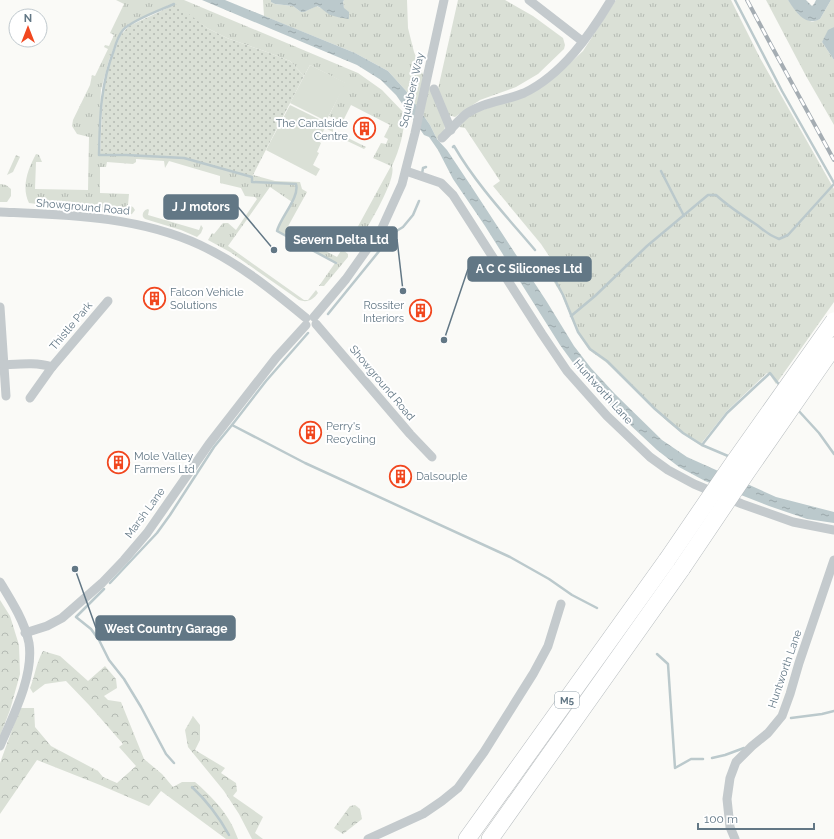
<svg xmlns="http://www.w3.org/2000/svg" width="834" height="839" viewBox="0 0 834 839" font-family="Raleway,sans-serif">
  <style>
    .grass { fill: url(#grass-tufts) }
    .forest { fill: url(#forest-crowns) }
    .park { fill: url(#park-dots) }
    .garden { fill: #dae0d6 }
    .water { fill: url(#water-ripples) }
    .lines { fill: none; stroke-linecap: round; stroke-linejoin: round }
    .stream { stroke: #bbc9cc; stroke-width: 2.5 }
    .highway-casing { stroke: #b7bcbf; stroke-width: 18 }
    .street { stroke: #c4cacd; stroke-width: 9 }
    .highway { stroke: #fff; stroke-width: 17 }
    .rail-casing { stroke: #a5adb3; stroke-width: 4 }
    .rail { stroke: #fff; stroke-width: 2.5; stroke-dasharray: 8; stroke-linecap: butt }
    .highway-bridge-casing { stroke: #b7bcbf; stroke-width: 18; stroke-linecap: butt }
    .highway-bridge { stroke: #fff; stroke-width: 17 }
    .labels { text-anchor: middle; dominant-baseline: central; stroke-width: 4; stroke-linejoin: round; paint-order: stroke }
    .shield { fill: #fff; stroke: #91a0aa; stroke-width: 1 }
    .shield-label { font-size: 10px; font-weight: bold; fill: #627785 }
    .street-label { font-size: 11px; fill: #627785; stroke: #fff }
    .poi-label { font-size: 11px; fill: #627785; stroke: #fff; text-anchor: start }
    .leader { fill: none; stroke: #627785; stroke-width: 1.5 }
    .callout-dot { fill: #627785; stroke: #fff; stroke-width: 1.5 }
    .callout { fill: #627785; stroke: #627785; stroke-width: 1.5 }
    .callout-label { font-size: 12px; text-anchor: middle; font-weight: bold; fill: #fff }
  </style>
  <defs>
    <pattern id="grass-tufts" width="24" height="20" patternUnits="userSpaceOnUse"><rect width="24" height="20" fill="#dae0d6"/><path d="M3 7l-1-3M5 7V3M7 7l1-3M15 17l-1-3M17 17v-4M19 17l1-3" fill="none" stroke="#b4bab3"/></pattern>
    <pattern id="forest-crowns" width="20" height="18" patternUnits="userSpaceOnUse"><rect width="20" height="18" fill="#dae0d6"/><path d="M2 6a3 3 0 1 1 6 0M12 15a3 3 0 1 1 6 0" fill="none" stroke="#b4bab3"/></pattern>
    <pattern id="park-dots" width="8" height="8" patternUnits="userSpaceOnUse"><rect width="8" height="8" fill="#dae0d6"/><path d="M2 2h.1M6 6h.1" fill="none" stroke="#b4bab3" stroke-width="1.8" stroke-linecap="round"/></pattern>
    <pattern id="water-ripples" width="26" height="14" patternUnits="userSpaceOnUse"><rect width="26" height="14" fill="#bbc9cc"/><path d="M2 4q2-2 4 0t4 0M15 11q2-2 4 0t4 0" fill="none" stroke="#9ba8ab"/></pattern>
  </defs>
  <rect width="100%" height="100%" fill="#fafaf7"/>
  <g class="grass">
    <path d="M116,0H184L358,73L382,90L405,114C404,132 400,149 392,166C397,180 367,227 359,242L356,243L350,241L391,166L373,158L381,143L386,144L388,139L384,137L390,125L351,105L342,123L329,116L345,83L310,65L304,76L290,61L267,52L227,38L207,28L173,3L127,25L118,37L109,60L101,90L98,155H126L184,158L252,177L253,175L275,181L300,182L302,189L307,192L286,230L337,257L342,249L348,254V257L324,286H319L335,263L277,231L280,224L292,202L270,187L228,246L304,300H308L316,290L318,293C313,300 307,303 299,300L230,252L208,240L212,233L214,234L223,223H228L236,230L257,199L255,197L245,196L241,188L220,183V176L169,161L165,168L164,161L136,159V162L133,164L107,162L106,167H100V193L129,194L128,205L133,207L135,210L132,214L129,215L29,203C21,187 28,169 36,154L39,155L42,162H36L35,189L88,190L89,137L77,134L72,126L73,120L90,85L92,75L95,76L108,49L104,47L105,45L109,46L114,35L110,33L124,4Z"/>
    <path d="M263,0H271V2L275,4L293,6L301,12H304L316,6C325,9 327,14 337,16L344,8L343,2L344,0H407L408,28L414,52L424,77L436,97L445,126L444,132L437,139L430,125L407,92L388,71L355,53L264,16Z"/>
    <path d="M458,0H505L533,16L563,38L565,45L564,49L538,74L516,87L480,100L455,117L448,115L438,89Z"/>
    <path d="M616,0H731L760,58L834,189V302L776,384L770,375L767,373L727,411L700,445L682,433L668,422L607,363L589,350L581,338L572,320L562,295L552,279L561,274L541,244L493,186L500,181L465,128L459,127L471,114L534,92L552,80L583,51Z"/>
    <path d="M766,0H788L799,15L812,22L820,19L831,0H834V27L822,42L834,60V125L806,76Z"/>
    <path d="M342,135L366,147L364,149L343,139Z"/>
    <path d="M16,155L20,157L13,172L7,175Z"/>
    <path d="M0,184L6,185L11,189V196L7,202H0Z"/>
    <path d="M148,209L149,210L148,215L199,230L201,225L203,228L201,233L197,237L181,230L145,219L143,217C142,213 144,210 148,209Z"/>
  </g>
  <g class="forest">
    <path d="M0,600L10,616L19,645L20,674L10,710L0,736Z"/>
    <path d="M43,651L60,656L88,681L105,666L116,679L117,688L104,696L108,700L121,702L144,759L162,774L173,787L182,782H195C209,794 223,808 232,825C234,829 236,834 238,839H226L161,791L149,806L100,785L37,760L0,814V763L20,708H34L35,727L51,746L98,771L103,777L117,783L136,766L119,747L123,744L89,705L66,681L45,684L33,693L30,688C35,676 36,663 43,651Z"/>
    <path d="M193,716L200,725V740L195,750L225,768L221,773L236,783L237,791L233,796L263,817L255,833L263,839H252L239,814L224,791L188,747L185,730Z"/>
    <path d="M355,805L360,809L362,819L343,834L334,828L350,806Z"/>
  </g>
  <path class="park" d="M176,4L207,28L227,38L267,52L290,61L304,76L252,177L184,158L126,155H100L103,93L107,72L120,36L129,26Z"/>
  <g class="garden">
    <path d="M310,65L346,83L326,121L290,103Z"/>
    <path d="M290,105L333,126V132L325,128L318,141L321,143L317,152L319,153L313,165L320,169L316,176L266,150Z"/>
  </g>
  <g class="water">
    <path d="M202,0H225L355,53L388,71L407,92L430,125L437,139L447,150L473,189L547,302L574,346L591,368L615,394L662,440L687,457L776,497L834,512V523L807,519L769,506L705,481L679,467L657,450L612,408L579,371L560,345L485,226L453,179L438,150L429,137L424,135L396,95L381,80L357,65Z"/>
    <path d="M271,0H344L343,2L344,8L349,12V19C343,18 336,17 330,15C325,12 322,8 317,6L304,12H301L293,6L275,4L271,2Z"/>
    <path d="M788,0H806L812,6L814,4L816,0H831L820,19C805,27 795,11 788,0Z"/>
    <path d="M834,27V60L822,42L828,30Z"/>
  </g>
  <g class="lines">
    <g class="stream">
      <path d="M735,0L782,91L834,183"/>
      <path d="M453,147L454,146C476,184 507,217 535,250"/>
      <path d="M99,155C100,117 100,86 114,50C116,43 118,36 123,30C132,20 161,10 174,4"/>
      <path d="M100,155H126L184,158L252,177V182L296,184C300,197 280,218 277,231L336,263"/>
      <path d="M661,171L684,216"/>
      <path d="M422,174L423,168L426,167"/>
      <path d="M554,278L563,295L578,332L590,349L607,361L655,409L683,433L702,445L728,456"/>
      <path d="M328,314L380,250L390,235L403,227L413,215L419,201"/>
      <path d="M571,316L595,296L647,246L708,195H716C729,207 743,216 757,225C766,232 768,235 779,239L788,235L834,184"/>
      <path d="M797,409L819,433L834,454"/>
      <path d="M232,425L266,381L308,333"/>
      <path d="M702,445L727,413L770,373L781,387"/>
      <path d="M110,583L157,533L170,515L214,447L232,425L305,463L510,557L549,579L572,595L597,608"/>
      <path d="M104,589L76,617L91,629L99,640L109,660L124,679L141,707L166,754L174,763"/>
      <path d="M657,654L668,664L675,768L691,759H703"/>
      <path d="M791,718L822,714L834,711"/>
      <path d="M712,758L725,755L744,748"/>
      <path d="M192,787C207,801 219,817 229,835"/>
    </g>
    <defs>
      <g id="highway">
        <path d="M467,839L667,560"/>
        <path d="M490,839L682,568"/>
      </g>
    </defs>
    <use href="#highway" class="highway-casing"/>
    <g class="street">
      <path d="M529,0L582,41"/>
      <path d="M434,89L451,130"/>
      <path d="M442,138C450,130 458,121 466,114C483,102 505,101 524,93C562,75 590,35 611,0"/>
      <path d="M406,171L441,183L453,195L542,334L567,371L607,416L650,457L668,470L694,484L742,504L793,522L834,530"/>
      <path d="M0,212C68,215 137,216 200,245C239,263 273,291 306,318"/>
      <path d="M0,307L6,396"/>
      <path d="M314,317L346,279L382,228L402,184L415,133L444,0"/>
      <path d="M316,324L410,434L432,457"/>
      <path d="M4,365C20,364 37,362 52,367L108,301"/>
      <path d="M30,398L52,367"/>
      <path d="M0,582C11,600 25,622 29,643C34,676 13,716 0,746"/>
      <path d="M25,633L47,626L62,618L102,583L124,560L147,533L209,444L276,358L306,325"/>
      <path d="M368,839L423,814L442,801L458,788L484,752L533,674L548,646L561,604"/>
      <path d="M735,839L730,827L727,799L730,778L736,762L752,746L768,733L782,716L790,694L799,663L834,560"/>
    </g>
    <use href="#highway" class="highway"/>
    <defs>
      <path id="rail" d="M747,0L771,45L834,160"/>
    </defs>
    <use href="#rail" class="rail-casing"/>
    <use href="#rail" class="rail"/>
    <defs>
      <g id="highway-bridge">
        <path d="M667,560L732,465L834,321"/>
        <path d="M682,568L746,473L834,346"/>
      </g>
    </defs>
    <use href="#highway-bridge" class="highway-bridge-casing"/>
    <use href="#highway-bridge" class="highway-bridge"/>
  </g>
  <defs>
    <symbol id="building-ring" viewBox="-11 -11 22 22"><circle r="9.5" fill="#fff" stroke="#f1471f" stroke-width="1.5"/><path d="M-4-6H4V6H1V3H-1V6H-4ZM-2.5-4.3h1.7v1.8h-1.7ZM.8-4.3h1.7v1.8H.8ZM-2.5-1h1.7V.8h-1.7ZM.8-1h1.7V.8H.8Z" fill="#f1471f"/></symbol>
  </defs>
  <g fill-rule="evenodd">
    <use href="#building-ring" x="352" y="116" width="25" height="25"/>
    <use href="#building-ring" x="142" y="286" width="25" height="25"/>
    <use href="#building-ring" x="408" y="298" width="25" height="25"/>
    <use href="#building-ring" x="298" y="420" width="25" height="25"/>
    <use href="#building-ring" x="106" y="450" width="25" height="25"/>
    <use href="#building-ring" x="388" y="464" width="25" height="25"/>
  </g>
  <g class="labels">
    <rect class="shield" x="555" y="692" width="24" height="16" rx="3"/>
    <g class="shield-label">
      <text x="567" y="700">M5</text>
    </g>
    <g class="street-label">
      <text transform="translate(412 90) rotate(-77)">Squibbers Way</text>
      <text transform="translate(83 207) rotate(5)">Showground Road</text>
      <text transform="translate(71 326) rotate(-50)">Thistle Park</text>
      <text transform="translate(382 383) rotate(50)">Showground Road</text>
      <text transform="translate(603 392) rotate(48)">Huntworth Lane</text>
      <text transform="translate(145 513) rotate(-54)">Marsh Lane</text>
      <text transform="translate(785 669) rotate(-71)">Huntworth Lane</text>
    </g>
    <g class="poi-label">
      <text x="348" y="123" text-anchor="end">The Canalside<tspan x="348" dy="13">Centre</tspan></text>
      <text x="170" y="292">Falcon Vehicle<tspan x="170" dy="13">Solutions</tspan></text>
      <text x="404" y="305" text-anchor="end">Rossiter<tspan x="404" dy="13">Interiors</tspan></text>
      <text x="326" y="426">Perry's<tspan x="326" dy="13">Recycling</tspan></text>
      <text x="134" y="456">Mole Valley<tspan x="134" dy="13">Farmers Ltd</tspan></text>
      <text x="416" y="476">Dalsouple</text>
    </g>
  </g>
  <path class="leader" d="M274 250L238 207M403 291L397 239M444 340L468 269M75 569L96 628"/>
  <g class="callout-dot">
    <circle cx="274" cy="250" r="4"/>
    <circle cx="403" cy="291" r="4"/>
    <circle cx="444" cy="340" r="4"/>
    <circle cx="75" cy="569" r="4"/>
  </g>
  <g class="callout">
    <rect x="164" y="195" width="74" height="24" rx="4"/>
    <rect x="286" y="227" width="111" height="24" rx="4"/>
    <rect x="468" y="257" width="123" height="24" rx="4"/>
    <rect x="96" y="616" width="139" height="24" rx="4"/>
  </g>
  <g class="callout-label">
    <text x="201" y="211">J J motors</text>
    <text x="341" y="244">Severn Delta Ltd</text>
    <text x="529" y="273">A C C Silicones Ltd</text>
    <text x="166" y="633">West Country Garage</text>
  </g>
  <g transform="translate(28 28)"><circle r="19" fill="#ffffff" stroke="#c0c9ce"/>
  <path d="M0-3L7 15L0 10L-7 15Z" fill="#f1471f"/>
  <text y="-6" font-size="11" font-weight="bold" text-anchor="middle" fill="#627785">N</text>
  </g>
  <path d="M698 823v6h116v-6" fill="none" stroke="#627785" stroke-width="2"/>
  <text x="704" y="823" font-size="12" fill="#627785" stroke="#ffffff" stroke-width="3" paint-order="stroke">100 m</text>
</svg>
